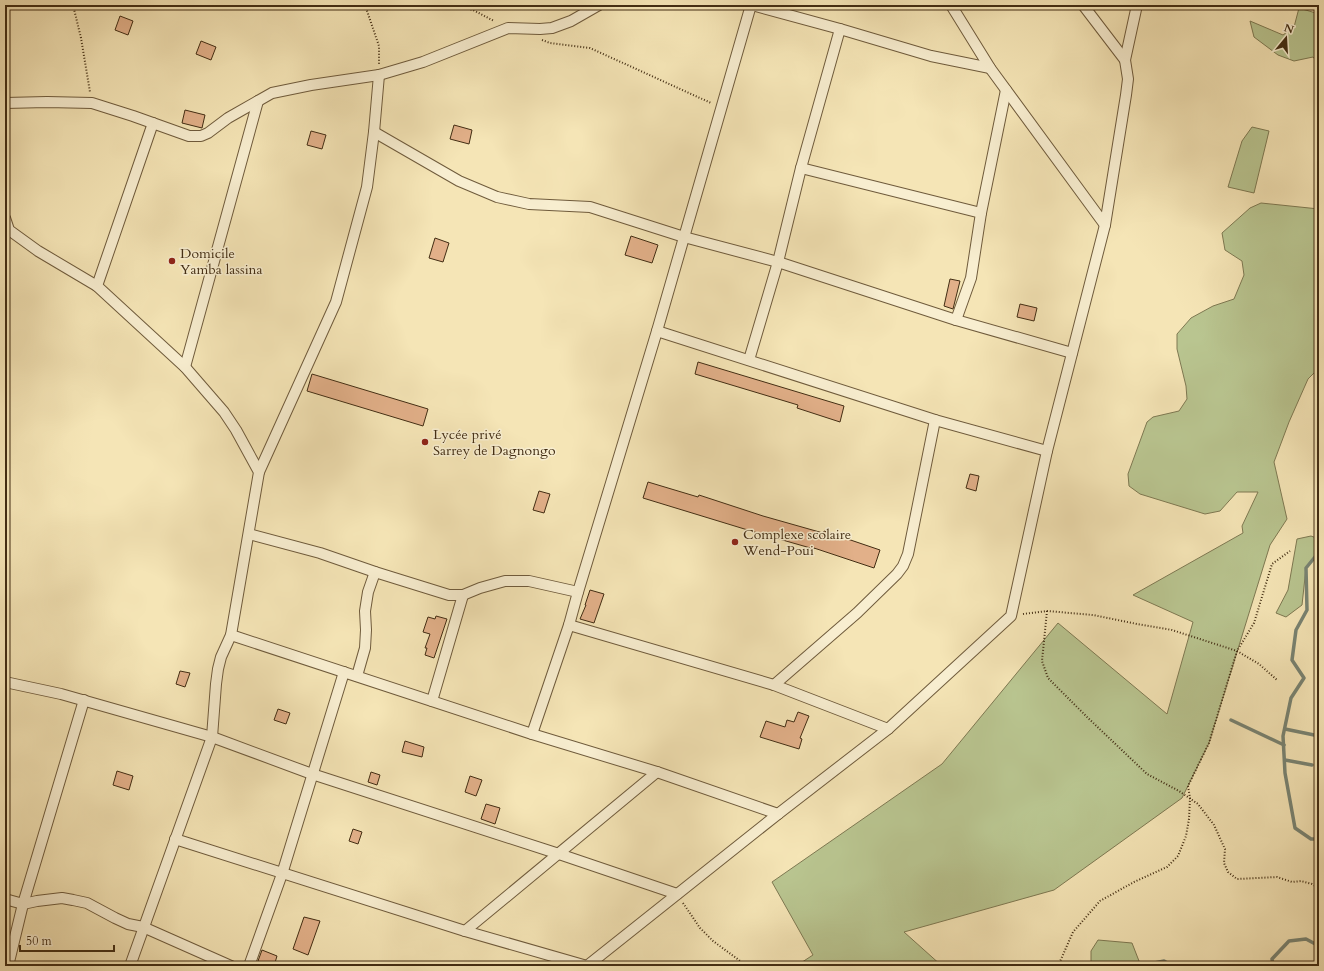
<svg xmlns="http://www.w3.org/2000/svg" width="1324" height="971" viewBox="0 0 1324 971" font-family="Cardo,serif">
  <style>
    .green { fill: #b9c590; stroke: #7e7952 }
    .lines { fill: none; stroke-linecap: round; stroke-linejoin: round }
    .stream { stroke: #798473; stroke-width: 3.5 }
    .building { fill: #e2b089; stroke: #422d13 }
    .minor-casing { stroke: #6f5b3c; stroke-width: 12 }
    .path { stroke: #422d13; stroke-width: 2; stroke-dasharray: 1 2; stroke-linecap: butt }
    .minor { stroke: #f8eed0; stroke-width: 10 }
    .poi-dot { fill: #8f2418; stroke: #f8eed0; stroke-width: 1.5 }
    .labels { text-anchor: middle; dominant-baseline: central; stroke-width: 3; stroke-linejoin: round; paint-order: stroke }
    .poi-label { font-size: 14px; fill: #422d13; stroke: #f8eed0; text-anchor: start }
  </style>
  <rect width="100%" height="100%" fill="#f5e5b6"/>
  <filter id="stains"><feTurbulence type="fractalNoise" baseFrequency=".005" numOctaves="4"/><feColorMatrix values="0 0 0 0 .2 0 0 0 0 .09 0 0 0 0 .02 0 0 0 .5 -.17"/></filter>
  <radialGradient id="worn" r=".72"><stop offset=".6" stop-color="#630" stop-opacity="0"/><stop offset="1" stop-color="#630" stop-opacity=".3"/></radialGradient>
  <g class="green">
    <path d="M1299,8L1319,14V64L1313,57L1294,61L1278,55L1254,37L1250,21L1283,35L1294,27Z"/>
    <path d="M1252,127L1269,131L1254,193L1228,187L1242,141Z"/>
    <path d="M1261,203L1319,209V368L1308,379L1289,422L1274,462L1287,519L1270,545L1209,743L1182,798L1054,890L904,932L942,966H796L813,955L772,882L942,764L1058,623L1167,714L1193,622L1133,595L1243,533L1242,526L1258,492H1237L1220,511L1205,514L1140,494L1129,486L1128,474L1147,422L1153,417L1179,411L1187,399L1186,386L1177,349V334L1191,318L1213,306L1234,299L1244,275L1242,261L1225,250L1222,233L1250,208Z"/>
    <path d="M1311,536L1319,539L1318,553L1306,568L1302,605L1286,617L1276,613L1288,590L1297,539Z"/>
    <path d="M1098,940L1132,943L1139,961L1142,966H1091V951Z"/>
  </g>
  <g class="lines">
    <g class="stream">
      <path d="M1319,552L1306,568L1307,610L1296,630L1292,660L1304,678L1291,698L1283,736L1285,773L1295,828L1311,839H1319"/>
      <path d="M1231,720L1284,745"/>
      <path d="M1285,729L1319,736"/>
      <path d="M1285,760L1312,765"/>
      <path d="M1140,966L1164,961L1172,966"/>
      <path d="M1273,966L1272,959L1289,941L1306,939L1319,946"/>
    </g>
  </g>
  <g class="building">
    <path d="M120,16L133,21L128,35L115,30Z"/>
    <path d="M201,41L216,47L211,60L196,54Z"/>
    <path d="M185,110L205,115L202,128L182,123Z"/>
    <path d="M454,125L472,130L469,144L450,139Z"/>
    <path d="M311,131L326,135L322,149L307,145Z"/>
    <path d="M631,236L658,245L652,263L625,255Z"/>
    <path d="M435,238L449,243L443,262L429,258Z"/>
    <path d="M950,279L960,281L953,309L944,306Z"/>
    <path d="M1020,304L1037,308L1034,321L1017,317Z"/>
    <path d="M698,362L844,406L840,422L797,408L798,405L695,374Z"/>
    <path d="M312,374L428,409L423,426L307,391Z"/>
    <path d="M970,474L979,476L976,491L966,488Z"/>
    <path d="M648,482L698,497L699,495L763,516L823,533L824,531L880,550L874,568L814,548V549L751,531L643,498Z"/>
    <path d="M539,491L550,494L544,513L533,510Z"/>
    <path d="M590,590L604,594L594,623L580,619L586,605H585Z"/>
    <path d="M436,616L447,619L434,658L425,655L427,648H425L430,634L423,632L428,617L435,619Z"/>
    <path d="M180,671L190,673L185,687L176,684Z"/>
    <path d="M278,709L290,713L286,724L274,720Z"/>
    <path d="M798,712L809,716L800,738L802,739L799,749L760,737L766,721L785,727L787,720L794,722Z"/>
    <path d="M405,741L424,747L422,757L402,752Z"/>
    <path d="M117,771L133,776L129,790L113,785Z"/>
    <path d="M371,772L380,775L377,785L368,782Z"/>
    <path d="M470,776L482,780L476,796L465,792Z"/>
    <path d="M486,804L500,808L495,824L481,819Z"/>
    <path d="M353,829L362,832L358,844L349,841Z"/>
    <path d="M304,917L320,921L308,955L293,949Z"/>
    <path d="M262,950L277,956L274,966L258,961Z"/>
  </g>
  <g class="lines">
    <defs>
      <g id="minor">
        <path d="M752,5L840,29L931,56L990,68"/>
        <path d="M951,5L990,68L1105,225"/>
        <path d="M1083,5L1125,60"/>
        <path d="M5,103L47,102L92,103L133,116L189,136H201L208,133L228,118L272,93L311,85L379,75L423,62L508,28L540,29L552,28L571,21L599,5"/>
        <path d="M374,132L459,181L497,197L529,204L590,207L684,237L778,262L956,320L1072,353"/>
        <path d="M801,168L981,213"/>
        <path d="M5,218L9,230L38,251L97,286L185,367L224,412L236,430L259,472L231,635L221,657L218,669L216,684L212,737L130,966"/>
        <path d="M97,286L153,123"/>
        <path d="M956,320L971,278L981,213L1006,90"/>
        <path d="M657,331L935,420L1047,451"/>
        <path d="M749,360L778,262L801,168L840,29"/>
        <path d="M185,367L258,101"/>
        <path d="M259,472L336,302L367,187L374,132L379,75"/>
        <path d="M249,534L320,553L375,572L449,595H463L480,588L505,581H529L578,592"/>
        <path d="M569,625L774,685L888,729"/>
        <path d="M231,635L532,734L657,772L778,814"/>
        <path d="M357,676L365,648L366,630L365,611L368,592L375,572"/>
        <path d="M5,682L61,694L212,737L312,774L559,854L677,894"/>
        <path d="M774,685L857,613L897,574L903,566L908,554L935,420"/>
        <path d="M432,701L463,595"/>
        <path d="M532,734L569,625L578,592L657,331L751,5"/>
        <path d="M175,839L465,931L587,966"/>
        <path d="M5,899L23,904L37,901L62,898L73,900L87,903L115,918L128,924L143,927L231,966"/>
        <path d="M465,931L657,772"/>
        <path d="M8,966L23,904L84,700"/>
        <path d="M249,966L282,874L344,672"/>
        <path d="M587,966L778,814L888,729L1011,616L1047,451L1105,225L1126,95L1128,79L1125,60L1137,5"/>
      </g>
    </defs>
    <use href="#minor" class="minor-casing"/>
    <g class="path">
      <path d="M73,5L81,38L90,92"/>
      <path d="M365,5L379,46V64"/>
      <path d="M450,5L473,10L494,21"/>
      <path d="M542,40L550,43L590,48L711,103"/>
      <path d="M1047,611L1042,661L1048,678L1087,717L1147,774L1179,791L1198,804L1214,825L1225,849L1224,863L1228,872L1237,879L1277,877L1292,882L1301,881L1312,884L1319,888"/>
      <path d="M1023,614L1047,611L1093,615L1137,624L1172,630L1237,651L1259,664L1277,680"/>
      <path d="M683,903L700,928L713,941L747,966"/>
      <path d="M1058,966L1073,932L1100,901L1134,882L1167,867L1178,856L1186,836L1189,819L1190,798L1188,786L1209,743L1237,651L1254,623L1272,564L1290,551"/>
    </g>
    <use href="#minor" class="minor"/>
  </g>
  <g class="poi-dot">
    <circle cx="172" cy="261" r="4"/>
    <circle cx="425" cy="442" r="4"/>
    <circle cx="735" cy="542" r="4"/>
  </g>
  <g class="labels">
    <g class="poi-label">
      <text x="180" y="253">Domicile<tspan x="180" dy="16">Yamba lassina</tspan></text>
      <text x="433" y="434">Lycée privé<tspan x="433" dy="16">Sarrey de Dagnongo</tspan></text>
      <text x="743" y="534">Complexe scolaire<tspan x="743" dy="16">Wend-Poui</tspan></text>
    </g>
  </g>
  <rect width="1324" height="971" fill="none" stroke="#f5e5b6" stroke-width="20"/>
  <rect x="6" y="6" width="1312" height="959" fill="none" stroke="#422d13" stroke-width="2"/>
  <rect x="10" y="10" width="1304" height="951" fill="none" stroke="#422d13"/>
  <g transform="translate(1286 38) rotate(18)" stroke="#f8eed0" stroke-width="3" paint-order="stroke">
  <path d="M0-3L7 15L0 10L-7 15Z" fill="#422d13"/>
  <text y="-6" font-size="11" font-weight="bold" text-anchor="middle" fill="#422d13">N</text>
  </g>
  <path d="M20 945v6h94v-6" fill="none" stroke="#422d13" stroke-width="2"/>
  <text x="26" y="945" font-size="12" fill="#422d13" stroke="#f8eed0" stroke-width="3" paint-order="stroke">50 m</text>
  <rect width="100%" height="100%" filter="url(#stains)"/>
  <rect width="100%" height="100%" fill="url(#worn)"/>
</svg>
